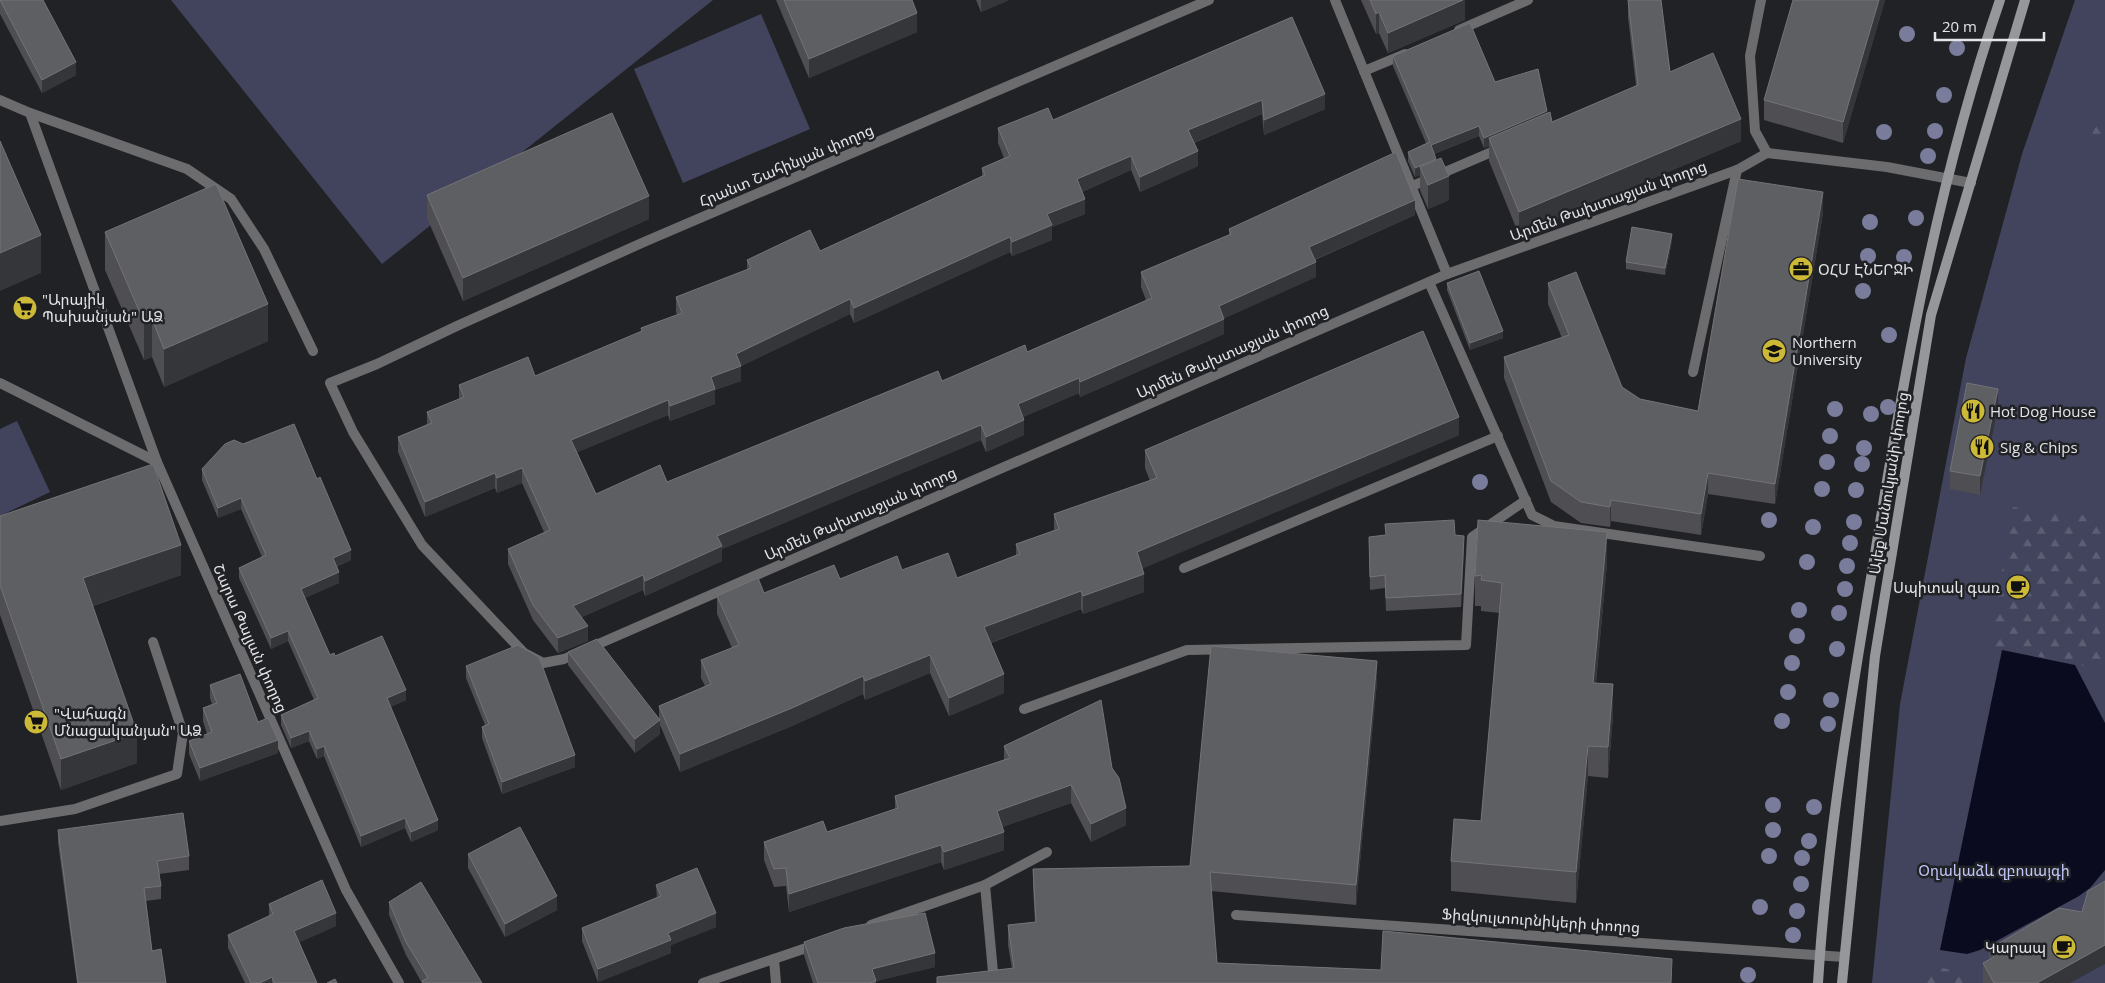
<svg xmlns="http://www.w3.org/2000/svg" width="2105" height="983" viewBox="0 0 2105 983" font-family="'Open Sans','Noto Sans Armenian',sans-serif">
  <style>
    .green { fill: #41445c }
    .forest { fill: url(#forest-firs) }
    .water { fill: #0b0b20 }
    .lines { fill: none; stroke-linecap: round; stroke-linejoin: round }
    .lane { stroke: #6c6c6f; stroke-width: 10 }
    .street { stroke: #6c6c6f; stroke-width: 10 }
    .secondary { stroke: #96979b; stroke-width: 10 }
    .tree { fill: #797c9b }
    .wall { fill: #4e4e53 }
    .shaded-wall { fill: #35363a }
    .building { fill: #5e5f63; stroke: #737478 }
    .labels { text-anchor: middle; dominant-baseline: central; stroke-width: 5; stroke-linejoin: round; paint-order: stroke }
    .street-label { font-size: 15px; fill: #e4e5e8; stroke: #212226 }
    .poi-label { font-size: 15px; fill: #e4e5e8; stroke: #212226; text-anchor: start }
    .park-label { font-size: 15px; fill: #c1c6fa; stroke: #212226 }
  </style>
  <defs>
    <pattern id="forest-firs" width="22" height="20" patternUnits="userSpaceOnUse" patternTransform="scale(1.25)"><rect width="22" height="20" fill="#41445c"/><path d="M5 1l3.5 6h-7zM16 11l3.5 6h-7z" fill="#5c5f73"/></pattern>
  </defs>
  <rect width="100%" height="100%" fill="#212226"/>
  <g class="green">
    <path d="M171,0H713L382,264Z"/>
    <path d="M2075,0H2105V983H1872L1900,704L1966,358L2022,154Z"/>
    <path d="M761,14L810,129L683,183L634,69Z"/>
    <path d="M17,421L50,492L0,516V429Z"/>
  </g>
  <g class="forest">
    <path d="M2105,103V141L2091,137Z"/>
    <path d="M2013,507L2105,518V670L1989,646Z"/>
    <path d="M1927,965L1962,972L1968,983H1926Z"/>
  </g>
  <path class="water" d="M2002,650L2075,665L2105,723V870L2090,888L2079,896L1980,950L1967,954L1940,950Z"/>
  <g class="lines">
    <g class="lane">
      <path d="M1335,0L1447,274"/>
      <path d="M1761,0L1750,56L1755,131L1767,153"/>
      <path d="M1459,30L1528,0"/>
      <path d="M1364,71L1405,54"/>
      <path d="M0,100L30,113L187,169L231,199L264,249L313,351"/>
      <path d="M30,113L157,462"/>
      <path d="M1410,187L1501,148"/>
      <path d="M1429,282L1532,515L1554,526L1760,556"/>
      <path d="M1693,372L1737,170"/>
      <path d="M1184,568L1498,436"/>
      <path d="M1024,709L1187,650L1466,645L1472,537L1526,500"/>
      <path d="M0,821L75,809L177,774L183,733L153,642"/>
      <path d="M1236,915L1844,957"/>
    </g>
    <g class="street">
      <path d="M1209,0L644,242L459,325L377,364L330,383L353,432L422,545L524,653L543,663L564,659L1447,274L1737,170L1767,153L1887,167L1971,183"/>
      <path d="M0,383L157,462L346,890L399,983"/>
      <path d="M985,885L994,983"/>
      <path d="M871,925L985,885L1047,852"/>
      <path d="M774,959L776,983"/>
      <path d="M703,983L815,945"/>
    </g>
    <g class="secondary">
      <path d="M1818,983C1827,839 1851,696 1875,554C1905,367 1938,180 2000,0"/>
      <path d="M1842,983L1875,656L1931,315L2025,0"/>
    </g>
  </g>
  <g class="tree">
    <circle cx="1907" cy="34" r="8"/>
    <circle cx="1957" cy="48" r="8"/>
    <circle cx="1944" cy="95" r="8"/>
    <circle cx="1935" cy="131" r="8"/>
    <circle cx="1884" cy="132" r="8"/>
    <circle cx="1928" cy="156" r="8"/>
    <circle cx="1916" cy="218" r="8"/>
    <circle cx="1870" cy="222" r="8"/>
    <circle cx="1868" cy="256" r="8"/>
    <circle cx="1904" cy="257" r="8"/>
    <circle cx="1863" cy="291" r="8"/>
    <circle cx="1889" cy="335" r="8"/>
    <circle cx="1888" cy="407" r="8"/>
    <circle cx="1835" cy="409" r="8"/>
    <circle cx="1871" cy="414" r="8"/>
    <circle cx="1830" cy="436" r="8"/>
    <circle cx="1864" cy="448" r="8"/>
    <circle cx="1827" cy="462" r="8"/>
    <circle cx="1862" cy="464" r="8"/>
    <circle cx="1480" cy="482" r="8"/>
    <circle cx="1822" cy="489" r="8"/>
    <circle cx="1856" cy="490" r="8"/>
    <circle cx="1769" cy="520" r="8"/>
    <circle cx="1854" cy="522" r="8"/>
    <circle cx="1813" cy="527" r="8"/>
    <circle cx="1850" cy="543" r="8"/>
    <circle cx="1807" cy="562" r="8"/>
    <circle cx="1847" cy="566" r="8"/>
    <circle cx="1845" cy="589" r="8"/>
    <circle cx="1799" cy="610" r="8"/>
    <circle cx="1839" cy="613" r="8"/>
    <circle cx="1797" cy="636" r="8"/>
    <circle cx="1837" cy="649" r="8"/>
    <circle cx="1792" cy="663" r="8"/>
    <circle cx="1788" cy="692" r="8"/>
    <circle cx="1831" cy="700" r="8"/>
    <circle cx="1782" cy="721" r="8"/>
    <circle cx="1828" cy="724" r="8"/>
    <circle cx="1773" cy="805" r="8"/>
    <circle cx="1814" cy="807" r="8"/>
    <circle cx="1773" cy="830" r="8"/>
    <circle cx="1809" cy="841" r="8"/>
    <circle cx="1769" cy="856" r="8"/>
    <circle cx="1802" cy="858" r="8"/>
    <circle cx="1801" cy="884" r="8"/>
    <circle cx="1760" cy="907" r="8"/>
    <circle cx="1797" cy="911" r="8"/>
    <circle cx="1793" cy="935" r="8"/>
    <circle cx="1748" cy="975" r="8"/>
  </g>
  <g class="wall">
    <path d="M0,0L76,75L42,93L0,14Z"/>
    <path d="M776,0H912L917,32L809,78Z"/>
    <path d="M976,0H1009L981,12Z"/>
    <path d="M1361,0H1465V20L1388,53L1379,33L1376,34Z"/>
    <path d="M1628,0H1661L1670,72L1741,141L1519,235L1489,161V146L1484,148L1479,136L1434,154L1449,200L1428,209L1420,190V175L1415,177L1408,161V152L1426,143L1393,66V56L1495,82L1547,113L1552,122L1636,86L1628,17Z"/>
    <path d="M1885,0L1843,143L1764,120V100Z"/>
    <path d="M1292,17L1325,109L1264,135L1262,114L1194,143L1198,166L1140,192L1131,170L1082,192L1085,214L1052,227V240L1012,256L1010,252L854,323L850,314L741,366V381L715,390V404L670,421L668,415L577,452L596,494L667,482L942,381L1027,352L1146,300L1141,287V272L1229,235V229L1415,215L1315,260L1316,277L1224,318V334L1080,397L1079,393L1023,417L1024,435L986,452L981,440L722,549V561L645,596L643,590L582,617L588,641L558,653L533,620L508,564V549L544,532L522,483L497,493L495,488L425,517L398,452V437L427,424V412L459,399V385L535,376L641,332V328L677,315L676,312V297L747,270V260L820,251L982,176V168L1004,158L998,143V128L1053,120Z"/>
    <path d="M427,195L649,219L463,301L427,218Z"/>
    <path d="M1823,213L1775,504L1708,494L1701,535L1611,521L1610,527L1581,523L1551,502L1504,378V357L1562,338L1548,304V283L1622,387L1640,399L1698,411Z"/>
    <path d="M105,232L268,341L164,387L152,357L144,360L105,270Z"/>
    <path d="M1672,241L1665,275L1626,269V262Z"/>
    <path d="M1447,283L1503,338L1470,350L1447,290Z"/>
    <path d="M1998,408L1980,495L1950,489V471Z"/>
    <path d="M1459,435L1142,568L1144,592L1083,614L1081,609L991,643L1004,693L949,716L930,673L865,700L863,694L792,726L680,772L660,725V734L635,753L568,665V652L659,720V706L705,686L701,678V660L732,648L717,614V596L764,593L840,579L902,570L957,578L1016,555V544L1054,530V514L1150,481L1145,468V450Z"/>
    <path d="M202,469L351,560L336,567L339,583L304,598L330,655L335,656L406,700L390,707L438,830L411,842L405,828L361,847L324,756L317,759L309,741L291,748L281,725V715L314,700L288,641L271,649L239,578V568L262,557L241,509L218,518L202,480Z"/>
    <path d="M0,516L181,575L93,606L137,763L61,790L0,615Z"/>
    <path d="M1455,535L1464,549L1461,607L1386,611L1385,588L1370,590L1369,537Z"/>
    <path d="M1607,563L1596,683L1613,715L1608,778L1588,776L1576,903L1451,891V861L1481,821L1500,613L1481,611V606H1475V576Z"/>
    <path d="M466,666L575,767L502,794L482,738V727L485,725L466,678Z"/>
    <path d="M1377,681L1356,905L1211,891L1217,963L1672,983H937V977L1012,969L1008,945V925L1035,922L1033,888V869L1190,866Z"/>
    <path d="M210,685L258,722L278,753L200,781L189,754V741L207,734L203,721V708L212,704L210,698Z"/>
    <path d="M1004,746L1112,768L1126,825L1091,842L1071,803L1002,827L1004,850L944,870L941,862L789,912L786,886L774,887L764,860V842L827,832L895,809V796L1004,760Z"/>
    <path d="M58,830L189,856V870L159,874L161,886V899L146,901L152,951L166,983H77L58,843Z"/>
    <path d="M468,854L557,910L505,937L468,868Z"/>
    <path d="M2105,881V964L2070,983H1983V963L1989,960V949L2082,912Z"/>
    <path d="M656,885L716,927L671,945V953L598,982L582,941V928L657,898Z"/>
    <path d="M389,902L482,983H422L406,955L389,915Z"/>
    <path d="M269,904L336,926L299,942L317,983H245L228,948V935L269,916Z"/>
    <path d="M804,942L935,967L876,981V983H813L804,955Z"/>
  </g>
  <g class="shaded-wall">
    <path d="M981,0H1009L981,12Z"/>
    <path d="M1463,0H1465V20L1388,53V33Z"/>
    <path d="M1879,0H1885L1843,143V122Z"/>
    <path d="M1379,12V33L1376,34V14Z"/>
    <path d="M917,13V32L809,78V59Z"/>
    <path d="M76,62V75L42,93V80Z"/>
    <path d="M1325,94V109L1264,135V120Z"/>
    <path d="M1262,100V114L1188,145V130Z"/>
    <path d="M1547,111V121L1489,138V146L1484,148V138Z"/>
    <path d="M1741,119V141L1519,235V212Z"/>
    <path d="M1479,126V136L1431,155V145Z"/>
    <path d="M1198,151V166L1140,192V177Z"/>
    <path d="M1131,156V170L1077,194V179Z"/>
    <path d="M1436,159V168L1420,167V175L1415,177V168Z"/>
    <path d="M1449,176V200L1428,209V185Z"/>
    <path d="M1823,192V213L1775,504V484Z"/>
    <path d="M649,196V219L463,301V278Z"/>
    <path d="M1085,199V214L1052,227V240L1012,256V242L1047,214Z"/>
    <path d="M1415,200V215L1309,262V247Z"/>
    <path d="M1672,234V241L1665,275V268Z"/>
    <path d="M41,235V273L0,291V253Z"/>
    <path d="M1010,237V252L854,323V308Z"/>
    <path d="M1316,262V277L1219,321V306Z"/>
    <path d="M850,299V314L741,366V381L715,390V404L670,421V406L711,377L736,354Z"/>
    <path d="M268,304V341L164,387V349Z"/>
    <path d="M152,319V357L144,360V322Z"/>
    <path d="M1224,319V334L1080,397V382Z"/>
    <path d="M1503,331V338L1470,350V343Z"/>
    <path d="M1079,378V393L1018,419V404Z"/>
    <path d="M1998,389V408L1980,495V476Z"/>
    <path d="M668,400V415L571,455V440Z"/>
    <path d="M1459,417V435L1137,571V552Z"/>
    <path d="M1024,420V435L986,452V437Z"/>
    <path d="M981,425V440L722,549V561L645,596V581L717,536Z"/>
    <path d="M522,468V483L497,493V478Z"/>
    <path d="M495,473V488L425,517V502Z"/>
    <path d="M1708,473V494L1701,535V514Z"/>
    <path d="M241,498V509L218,518V508Z"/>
    <path d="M1611,500V521L1610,527V507Z"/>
    <path d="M1607,532V563L1593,713V683Z"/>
    <path d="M1464,536V549L1461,607V594Z"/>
    <path d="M181,545V575L83,609V578Z"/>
    <path d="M351,550V560L333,568V558Z"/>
    <path d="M339,572V583L301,600V589Z"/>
    <path d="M1144,574V592L1083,614V596Z"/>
    <path d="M643,575V590L573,621V606Z"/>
    <path d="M1081,591V609L984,645V627Z"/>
    <path d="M588,626V641L558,653V638Z"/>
    <path d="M288,631V641L271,649V638Z"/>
    <path d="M930,655V673L865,700V681Z"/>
    <path d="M1377,661V681L1356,905V885Z"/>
    <path d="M1004,674V693L949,716V698Z"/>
    <path d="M863,676V694L792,726L680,772V754Z"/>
    <path d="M1613,684V715L1608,778V747Z"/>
    <path d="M406,690V700L387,708V698Z"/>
    <path d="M660,720V734L635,753V739Z"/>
    <path d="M309,731V741L291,748V738Z"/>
    <path d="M137,733V763L61,790V759Z"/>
    <path d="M278,740V753L200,781V768Z"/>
    <path d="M324,746V756L317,759V749Z"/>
    <path d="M1588,746V776L1576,903V872Z"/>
    <path d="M575,755V767L502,794V782Z"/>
    <path d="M1071,785V803L997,829V811Z"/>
    <path d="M1126,808V825L1091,842V824Z"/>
    <path d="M405,818V828L361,847V836Z"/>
    <path d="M438,820V830L411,842V832Z"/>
    <path d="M1004,832V850L944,870V852Z"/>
    <path d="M941,845V862L789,912V894Z"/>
    <path d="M557,896V910L505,937V924Z"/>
    <path d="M336,913V926L294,945V931Z"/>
    <path d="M716,913V927L671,945V953L598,982V969L668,933Z"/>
    <path d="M2105,945V964L2070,983H2037Z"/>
    <path d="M935,953V967L872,982V969Z"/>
    <path d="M272,977V983H260Z"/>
  </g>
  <g class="building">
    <path d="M0,0H43L76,62L42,80Z"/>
    <path d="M784,0H912L917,13L809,59Z"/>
    <path d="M1370,0H1463L1388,33L1379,12L1376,14Z"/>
    <path d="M1628,0H1661L1670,72L1713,53L1741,119L1519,212L1489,138L1550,112L1552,122L1638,85Z"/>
    <path d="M1793,0H1879L1843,122L1764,100Z"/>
    <path d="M1292,17L1325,94L1264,120L1262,100L1188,130L1198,151L1140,177L1131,156L1077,179L1085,199L1047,214L1052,225L1012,242L1010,237L854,308L850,299L736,354L741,366L711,377L715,389L670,406L668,400L571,440L596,494L660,465L667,482L938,371L942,381L1025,345L1027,352L1152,298L1141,272L1231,234L1229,229L1396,152L1415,200L1309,247L1316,262L1219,306L1224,319L1080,382L1079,378L1018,404L1024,420L986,437L981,425L717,536L722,546L645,581L643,575L573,606L588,626L558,638L533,605L508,549L550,530L522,468L497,478L495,473L425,502L398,437L432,423L427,412L464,397L459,385L528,357L535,376L642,331L641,328L682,313L676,297L751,268L747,260L810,230L820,251L985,175L982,168L1010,156L998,128L1048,108L1053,120Z"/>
    <path d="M1470,23L1495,82L1538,69L1547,111L1484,138L1479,126L1431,145L1436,159L1415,168L1408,152L1430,142L1393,56Z"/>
    <path d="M612,113L649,196L463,278L427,195Z"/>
    <path d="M0,141L41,235L0,253Z"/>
    <path d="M1441,158L1449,176L1428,185L1420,167Z"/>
    <path d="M1738,179L1823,192L1775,484L1708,473L1701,514L1611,500L1610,507L1581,502L1551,481L1504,357L1569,335L1548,283L1576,272L1622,387L1640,399L1698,411Z"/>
    <path d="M216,184L268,304L164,349L152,319L144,322L105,232Z"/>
    <path d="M1632,227L1672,234L1665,268L1626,262Z"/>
    <path d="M1479,271L1503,331L1470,343L1447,283Z"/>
    <path d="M1423,331L1459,417L1137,552L1144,574L1083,596L1081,591L984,627L1004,674L949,698L930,655L865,681L863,676L792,708L680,754L659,706L711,684L701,660L739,645L717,596L758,578L764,593L834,565L840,579L897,556L902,570L948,553L957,578L1020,554L1016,544L1059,529L1054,514L1157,478L1145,450Z"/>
    <path d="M1967,383L1998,389L1980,476L1950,471Z"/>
    <path d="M294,424L317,479L320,477L351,550L333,558L339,572L301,589L330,655L334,653L335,656L382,636L406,690L387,698L438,820L411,832L405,818L361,836L324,746L317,749L309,731L291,738L281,715L318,698L288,631L271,638L239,568L266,555L241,498L218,508L202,469L225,444L234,440L243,444Z"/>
    <path d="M153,464L181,545L83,578L137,733L61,759L0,585V516Z"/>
    <path d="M1454,520L1455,535L1464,536L1461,594L1386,598L1385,575L1370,577L1369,537L1386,535L1385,524Z"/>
    <path d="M1478,520L1607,532L1593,683L1613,684L1608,747L1588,746L1576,872L1451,861L1454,819L1481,821L1502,583L1481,580L1482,575L1475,576Z"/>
    <path d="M597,639L660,720L635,739L568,652Z"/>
    <path d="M518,645L539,657L575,755L502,782L482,727L489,724L466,666Z"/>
    <path d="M1211,646L1377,661L1356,885L1210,872L1217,963L1381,970L1383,931L1672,959L1671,983H937V977L1014,968L1008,925L1036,922L1033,869L1190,866Z"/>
    <path d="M240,674L258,722L268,718L278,740L200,768L189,741L212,732L203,708L217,703L210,685Z"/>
    <path d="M1101,700L1112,768L1119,778L1126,808L1091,824L1071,785L997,811L1004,832L944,852L941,845L789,894L786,868L774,869L764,842L823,821L827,832L898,808L895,796L1010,758L1004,746Z"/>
    <path d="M183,813L189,856L157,861L161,886L144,888L152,951L161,949L166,983H78L58,830Z"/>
    <path d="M520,827L557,896L505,924L468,854Z"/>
    <path d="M697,868L716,913L668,933L671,940L598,969L582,928L661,896L656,885Z"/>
    <path d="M322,880L336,913L294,931L317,983H274L272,977L260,983H251L228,935L273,914L269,904Z"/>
    <path d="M2105,881V945L2037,983H1994L1983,963L1994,957L1989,949L2059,908L2082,912L2088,891Z"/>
    <path d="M421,882L482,983H423L422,981L428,978L406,942L389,902Z"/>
    <path d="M925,913L935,953L872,969L876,981L870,983H818L804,942L844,928Z"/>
    <path d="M335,979L337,983H327Z"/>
  </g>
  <defs>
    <symbol id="office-disc" viewBox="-11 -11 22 22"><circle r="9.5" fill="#cdb938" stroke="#212226"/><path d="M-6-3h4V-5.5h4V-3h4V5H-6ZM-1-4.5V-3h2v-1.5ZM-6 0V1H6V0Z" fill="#111"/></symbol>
    <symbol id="supermarket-disc" viewBox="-11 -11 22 22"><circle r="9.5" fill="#cdb938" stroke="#212226"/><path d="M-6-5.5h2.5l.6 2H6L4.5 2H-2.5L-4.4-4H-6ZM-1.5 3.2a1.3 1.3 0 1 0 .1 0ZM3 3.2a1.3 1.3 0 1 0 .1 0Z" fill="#111"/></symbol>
    <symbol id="university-disc" viewBox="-11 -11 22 22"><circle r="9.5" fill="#cdb938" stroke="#212226"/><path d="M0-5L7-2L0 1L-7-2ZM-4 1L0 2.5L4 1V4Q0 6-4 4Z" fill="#111"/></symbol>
    <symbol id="restaurant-disc" viewBox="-11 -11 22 22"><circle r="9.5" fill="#cdb938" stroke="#212226"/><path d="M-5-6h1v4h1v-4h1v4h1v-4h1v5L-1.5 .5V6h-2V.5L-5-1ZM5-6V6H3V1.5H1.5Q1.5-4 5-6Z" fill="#111"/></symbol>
    <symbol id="cafe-disc" viewBox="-11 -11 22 22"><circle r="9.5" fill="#cdb938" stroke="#212226"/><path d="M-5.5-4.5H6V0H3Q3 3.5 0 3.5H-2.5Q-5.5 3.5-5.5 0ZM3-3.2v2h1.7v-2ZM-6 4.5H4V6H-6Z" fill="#111"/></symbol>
  </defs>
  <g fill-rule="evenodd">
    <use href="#office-disc" x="1787" y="255" width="28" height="28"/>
    <use href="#supermarket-disc" x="11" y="294" width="28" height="28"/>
    <use href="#university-disc" x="1760" y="337" width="28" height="28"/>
    <use href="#restaurant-disc" x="1959" y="397" width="28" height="28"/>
    <use href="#restaurant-disc" x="1968" y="433" width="28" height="28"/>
    <use href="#cafe-disc" x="2004" y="573" width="28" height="28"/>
    <use href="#supermarket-disc" x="22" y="708" width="28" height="28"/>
    <use href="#cafe-disc" x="2050" y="933" width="28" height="28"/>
  </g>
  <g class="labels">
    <g class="street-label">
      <text transform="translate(786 165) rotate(-23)">Հրանտ Շահինյան փողոց</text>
      <text transform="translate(1608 200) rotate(-20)">Արմեն Թախտաջյան փողոց</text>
      <text transform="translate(1232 351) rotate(-24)">Արմեն Թախտաջյան փողոց</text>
      <text transform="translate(1888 483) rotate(-81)">Ալեք Մանուկյանի փողոց</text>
      <text transform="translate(860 513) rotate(-24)">Արմեն Թախտաջյան փողոց</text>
      <text transform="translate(251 638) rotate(66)">Շարա Թալյան փողոց</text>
      <text transform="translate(1541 920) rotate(4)">Ֆիզկուլտուրնիկերի փողոց</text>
    </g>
    <g class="poi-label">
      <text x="1818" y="269">ՕՀՄ ԷՆԵՐՋԻ</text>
      <text x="42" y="299">"Արայիկ<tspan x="42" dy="17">Պախանյան" ԱՁ</tspan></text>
      <text x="1792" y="342">Northern<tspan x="1792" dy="17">University</tspan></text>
      <text x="1990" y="411">Hot Dog House</text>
      <text x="2000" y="447">Sig &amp; Chips</text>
      <text x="2000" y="587" text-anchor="end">Սպիտակ գառ</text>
      <text x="54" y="713">"Վահագն<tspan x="54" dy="17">Մնացականյան" ԱՁ</tspan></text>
      <text x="2046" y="947" text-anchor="end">Կարապ</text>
    </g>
    <g class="park-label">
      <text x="1994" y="870">Օղակաձև զբոսայգի</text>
    </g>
  </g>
  <path d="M1935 32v8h109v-8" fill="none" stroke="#e4e5e8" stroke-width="2.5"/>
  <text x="1942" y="32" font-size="15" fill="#e4e5e8" stroke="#212226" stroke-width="4" paint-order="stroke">20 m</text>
</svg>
